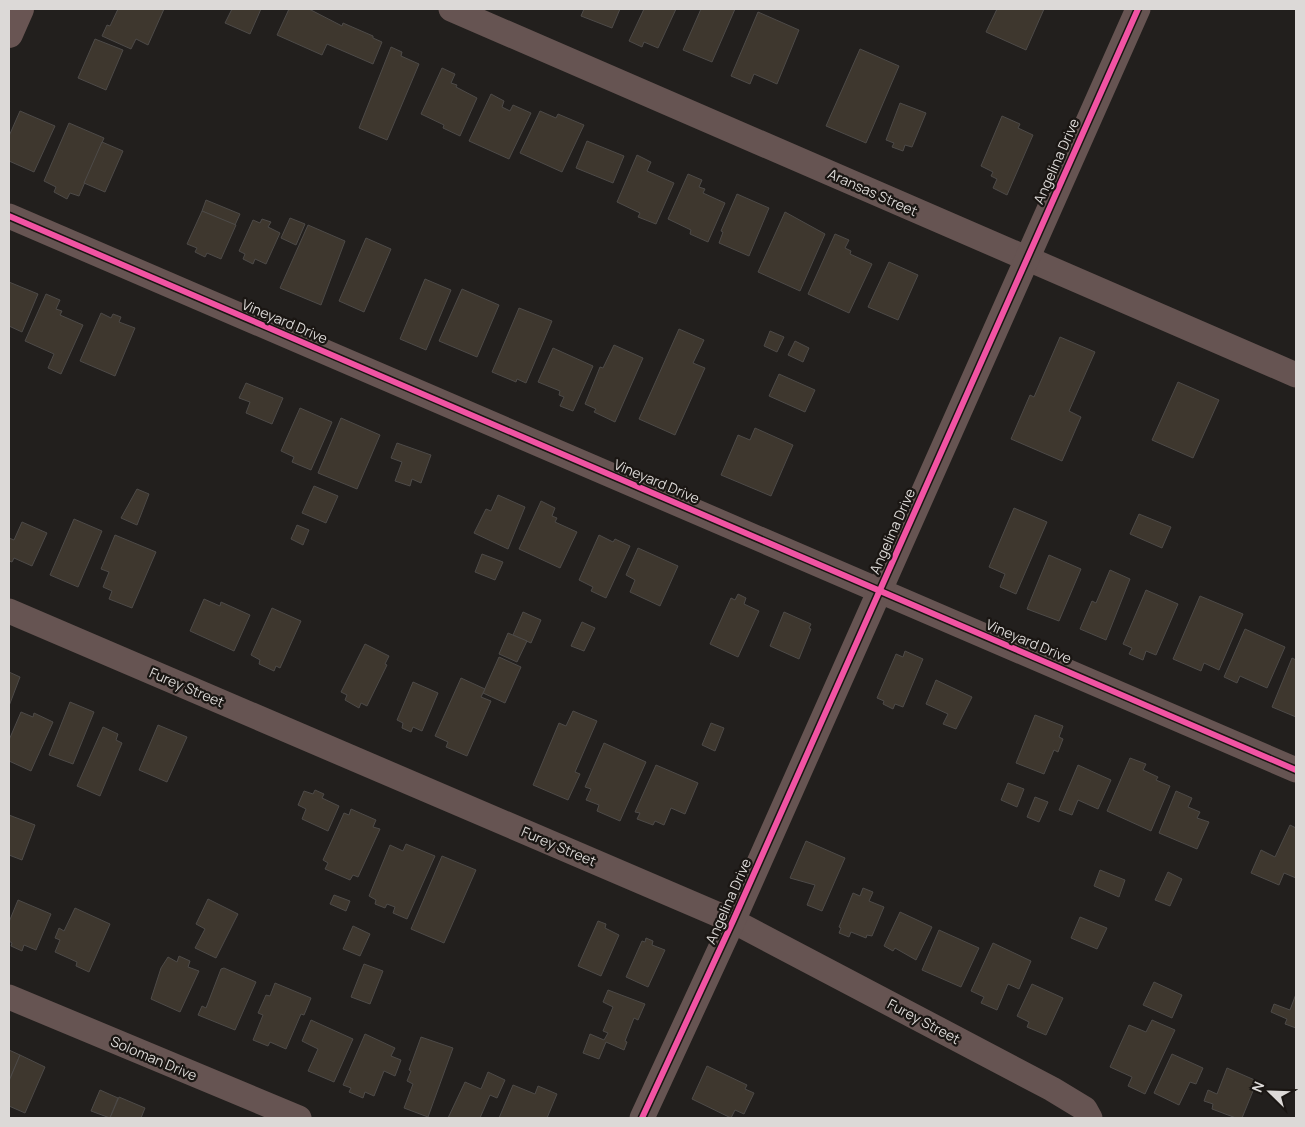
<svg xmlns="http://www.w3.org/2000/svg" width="1305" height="1127" viewBox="0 0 1305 1127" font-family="Manrope,sans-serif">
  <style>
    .building { fill: #3e372e; stroke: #4d4a48 }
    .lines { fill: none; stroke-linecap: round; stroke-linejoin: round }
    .street { stroke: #665452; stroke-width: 25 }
    .secondary { stroke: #695553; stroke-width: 28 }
    .cycleway-casing { stroke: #1a1613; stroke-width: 9 }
    .cycleway { stroke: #f153a3; stroke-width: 6 }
    .labels { text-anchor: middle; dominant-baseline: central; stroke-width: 4.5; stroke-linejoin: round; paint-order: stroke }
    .street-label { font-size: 14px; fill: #dcd9d7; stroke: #1a1613 }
  </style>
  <rect width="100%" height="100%" fill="#221f1d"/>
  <g class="building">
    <path d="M118,9H164L148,45L136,39L131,49L102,36L107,25L110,26Z"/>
    <path d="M232,9H261L250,34L225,23Z"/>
    <path d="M289,9H309L342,26L343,23L373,36V38L382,42L373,64L327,44L322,55L277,35Z"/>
    <path d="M584,9H620L612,28L581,16Z"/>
    <path d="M644,9H676L658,48L644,42L642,47L629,41Z"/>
    <path d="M701,9H735L712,62L683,50Z"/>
    <path d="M997,9H1044L1026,50L986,32Z"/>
    <path d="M758,12L799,30L777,84L754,74L750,84L731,76Z"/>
    <path d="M95,39L123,50L106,90L78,78Z"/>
    <path d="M391,47L402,52L401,56L419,64L387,140L359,128Z"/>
    <path d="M860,49L899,66L866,143L826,126Z"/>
    <path d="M442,68L455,74L451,83L457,85L456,87L477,98L460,136L443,128L444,125L421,114Z"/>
    <path d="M491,94L504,101L502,107L510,111L513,105L531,113L509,159L469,141Z"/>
    <path d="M900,103L926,113L912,147L905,145L903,151L892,147L894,143L886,140Z"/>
    <path d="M20,111L55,126L34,172L9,161V136Z"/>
    <path d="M540,111L556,118L558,114L584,125L562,172L520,153Z"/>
    <path d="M1002,116L1020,124L1018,128L1033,135L1007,195L993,188L997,179L991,176L993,172L981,166Z"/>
    <path d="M69,123L104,138L79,196L70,193L67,199L54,192L56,187L44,181Z"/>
    <path d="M587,141L624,156L613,183L576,168Z"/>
    <path d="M102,142L123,151L105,192L84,183Z"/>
    <path d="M637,155L651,162L647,171L674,183L656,224L638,217L640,213L617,202Z"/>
    <path d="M688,174L702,180L699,187L705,189L703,193L725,203L708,242L690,234L691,230L668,219Z"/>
    <path d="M737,194L769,208L749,256L719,243L723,232L721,231Z"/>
    <path d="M206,200L240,214L235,225L202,211Z"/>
    <path d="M202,211L236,225L221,259L207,253L205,257L195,252L197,248L187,244Z"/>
    <path d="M785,212L825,234L800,291L758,272Z"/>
    <path d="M290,218L305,224L296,245L281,238Z"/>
    <path d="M262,219L271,222L268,227L280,233L266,264L255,259L253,264L243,259L245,254L239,251L253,220L260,223Z"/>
    <path d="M308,225L345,241L321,305L280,288Z"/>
    <path d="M835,234L849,240L845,248L851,251L850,254L872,264L849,313L808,294Z"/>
    <path d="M366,238L391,249L364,312L339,301Z"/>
    <path d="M889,262L918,275L898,320L868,307Z"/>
    <path d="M425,279L451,290L426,350L400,339Z"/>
    <path d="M9,282L38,294L22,332L9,326Z"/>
    <path d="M462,289L499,305L477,357L439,341Z"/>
    <path d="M46,294L60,300L56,309L62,311L60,315L83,325L61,374L48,368L54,354L25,341Z"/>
    <path d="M519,308L552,321L526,383L517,379L516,382L492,372Z"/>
    <path d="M101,313L111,318L113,314L121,317L119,322L135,328L115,376L80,361Z"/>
    <path d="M679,329L704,340L693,363L705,368L675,435L639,419Z"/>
    <path d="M770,331L784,337L777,352L764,346Z"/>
    <path d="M1060,337L1095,352L1069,411L1081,417L1062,461L1011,439L1030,395L1034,397Z"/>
    <path d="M795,341L809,348L803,362L788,355Z"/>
    <path d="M614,345L643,358L615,422L594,412L596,409L585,404L600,367L603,368Z"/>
    <path d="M553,348L593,366L573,411L560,406L564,397L559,395L560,391L538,382Z"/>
    <path d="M779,374L815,390L805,412L769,396Z"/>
    <path d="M1178,382L1219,400L1193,458L1152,440Z"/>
    <path d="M246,383L283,398L272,424L246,413L250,402L239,398Z"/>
    <path d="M300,408L332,422L311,470L292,462L294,457L281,451Z"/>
    <path d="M341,418L380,435L357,489L318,473Z"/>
    <path d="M755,428L793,445L771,496L721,475L738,435L750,440Z"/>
    <path d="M397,443L431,455L421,483L412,479L410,486L395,481L402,462L391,458Z"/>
    <path d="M314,486L338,496L326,523L302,513Z"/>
    <path d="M137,489L149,494L137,525L121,518Z"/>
    <path d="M498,495L525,507L508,549L474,533L486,509L491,511Z"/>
    <path d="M541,501L555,508L552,516L557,518L555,522L577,532L560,568L519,549Z"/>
    <path d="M1014,508L1047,522L1016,594L1000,587L1005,574L989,567Z"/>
    <path d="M1139,514L1171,527L1162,548L1130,534Z"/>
    <path d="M74,519L102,531L78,587L50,575Z"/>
    <path d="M22,522L47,533L32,566L14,558L12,562L9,561V538L14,540Z"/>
    <path d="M297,525L309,530L303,545L291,539Z"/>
    <path d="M115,535L156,552L132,608L109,599L112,591L103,587L109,572L101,569Z"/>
    <path d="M599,535L613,542L615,539L630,546L606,598L591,591L593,587L579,580Z"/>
    <path d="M638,548L678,566L660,606L630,592L635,580L626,575Z"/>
    <path d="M482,554L503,562L495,580L475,572Z"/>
    <path d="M1049,555L1081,569L1059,621L1027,609Z"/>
    <path d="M1110,570L1130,579L1106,640L1080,629L1092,601L1096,603Z"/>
    <path d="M1146,590L1178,604L1156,655L1146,651L1143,660L1129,654L1132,648L1123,644Z"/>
    <path d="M738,594L746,598L744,604L759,611L738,657L710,644L731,598L735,600Z"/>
    <path d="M1200,596L1243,614L1219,670L1204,663L1201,671L1173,659Z"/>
    <path d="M204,599L220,606L221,602L250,615L234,651L190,631Z"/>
    <path d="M272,608L301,621L280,668L276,666L274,671L259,664L260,660L251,655Z"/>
    <path d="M523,612L541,620L531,643L513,635Z"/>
    <path d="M784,612L811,624L809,628L811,629L799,659L770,646Z"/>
    <path d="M582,622L595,628L584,651L571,646Z"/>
    <path d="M1245,629L1285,647L1267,688L1240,676L1237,683L1224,677Z"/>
    <path d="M508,633L527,641L517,662L499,654Z"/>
    <path d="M365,644L389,656L385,664L387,665L367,706L361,703L359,708L345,700L347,695L341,692Z"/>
    <path d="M905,651L923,659L903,707L895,704L893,709L883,704L884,701L877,698L896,654L903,657Z"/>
    <path d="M499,657L521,667L505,703L483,693Z"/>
    <path d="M1292,658L1296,660V717L1272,707Z"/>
    <path d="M9,672L20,677L9,706Z"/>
    <path d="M461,678L485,689L481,697L491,701L467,756L446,747L448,742L435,736Z"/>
    <path d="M936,680L972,697L956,729L943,724L948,714L926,704Z"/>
    <path d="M413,682L438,693L422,731L413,727L411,732L402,728L403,723L397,720Z"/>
    <path d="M70,702L94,712L73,764L49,755Z"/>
    <path d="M573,711L597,721L575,772L580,774L568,800L533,785L559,723L566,726Z"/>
    <path d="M21,712L33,717L34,713L53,722L31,771L9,761V740Z"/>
    <path d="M1035,715L1063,726L1059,737L1063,739L1058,752L1054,750L1044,774L1016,763Z"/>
    <path d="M711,723L724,728L715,751L702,745Z"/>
    <path d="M158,725L187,737L167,782L139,770Z"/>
    <path d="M103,727L118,734L116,740L122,743L100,796L77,786Z"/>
    <path d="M604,743L646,762L620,821L597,811L599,805L586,800L591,789L585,787Z"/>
    <path d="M1130,758L1146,764L1143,770L1158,777L1156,780L1170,786L1151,831L1107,811Z"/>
    <path d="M656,765L698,783L685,814L671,808L664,825L655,821L653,825L637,819L640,813L635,812Z"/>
    <path d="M1078,765L1111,780L1098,809L1078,800L1072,815L1059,810Z"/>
    <path d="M1008,783L1024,789L1017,807L1001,800Z"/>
    <path d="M315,790L324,794L322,798L339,806L328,831L302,819L306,809L298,805L304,791L313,794Z"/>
    <path d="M1176,791L1192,798L1188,807L1200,812L1197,818L1209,822L1197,849L1159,833Z"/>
    <path d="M1035,797L1048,802L1039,822L1027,817Z"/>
    <path d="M351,809L376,820L373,827L380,829L358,877L353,875L350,880L325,869L328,863L323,860L344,813L349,815Z"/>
    <path d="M9,815L35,825L22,860L9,855Z"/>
    <path d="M1290,825L1296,828V878L1284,873L1279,885L1251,873L1261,850L1275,857Z"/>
    <path d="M806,841L845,858L822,911L807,905L815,885L790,878Z"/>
    <path d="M406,844L435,856L407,919L393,913L395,907L387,904L385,908L375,904L376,900L369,896L390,845L403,851Z"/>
    <path d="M442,856L476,870L444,943L411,929Z"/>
    <path d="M1100,870L1125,880L1119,897L1094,886Z"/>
    <path d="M1168,872L1182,879L1170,906L1155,900Z"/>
    <path d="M863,888L873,892L869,901L884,907L872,936L867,935L866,938L851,932L849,937L839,933L841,928L839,927L853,893L860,896Z"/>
    <path d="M334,895L350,901L346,911L330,904Z"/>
    <path d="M208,899L238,914L216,958L195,948L205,929L196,924Z"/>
    <path d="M18,900L51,914L36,950L24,945L22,951L11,946L12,943L9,941V922Z"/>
    <path d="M75,908L110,924L89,972L76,966L77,962L55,952L60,940L55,938L59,928L64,931Z"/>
    <path d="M900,912L932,927L916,960L895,948L893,951L884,946Z"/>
    <path d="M1080,917L1107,928L1097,949L1071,938Z"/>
    <path d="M598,921L606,924L605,928L619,935L601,976L578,966Z"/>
    <path d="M353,926L370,934L360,956L343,949Z"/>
    <path d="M939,930L979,948L961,987L922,970Z"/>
    <path d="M646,938L653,941L652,945L665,950L648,987L626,977L642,941L645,942Z"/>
    <path d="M993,943L1031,961L1019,989L1008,984L997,1010L981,1003L984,997L971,991Z"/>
    <path d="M179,956L190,961L188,967L199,971L180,1012L151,999L161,968L168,957L177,962Z"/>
    <path d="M364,964L383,971L370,1004L351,997Z"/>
    <path d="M224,968L256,982L235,1030L198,1015L202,1006L206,1008L221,969Z"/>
    <path d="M1154,982L1182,995L1172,1018L1143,1005Z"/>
    <path d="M275,983L311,998L304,1015L301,1014L286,1049L270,1042L268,1046L253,1040L263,1015L258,1013L266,995L270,996Z"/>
    <path d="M1032,984L1063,998L1046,1035L1027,1027L1029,1022L1017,1016Z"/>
    <path d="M608,990L645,1004L638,1020L634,1018L625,1041L627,1042L624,1050L606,1042L599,1059L583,1053L590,1034L604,1040L608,1033L603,1031L613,1007L603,1002Z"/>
    <path d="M1296,994V1028L1285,1024L1287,1019L1271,1012L1274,1004L1290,1010Z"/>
    <path d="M311,1020L353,1039L334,1082L308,1071L318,1049L302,1041Z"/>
    <path d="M1152,1020L1175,1030L1145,1094L1128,1086L1132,1077L1110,1067L1129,1025L1146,1032Z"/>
    <path d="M365,1034L395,1048L391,1056L401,1060L395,1076L384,1071L374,1096L365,1092L363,1098L349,1092L351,1088L343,1085Z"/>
    <path d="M421,1037L453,1048L428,1117L404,1108L413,1084L407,1081L411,1071L409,1070Z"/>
    <path d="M9,1050L20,1055L9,1081Z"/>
    <path d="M1172,1054L1203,1068L1196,1084L1190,1082L1179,1105L1154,1093Z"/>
    <path d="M20,1055L45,1067L25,1113L9,1106V1081Z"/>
    <path d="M707,1066L747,1085L745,1089L754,1093L744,1114L735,1110L731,1118L692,1099Z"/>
    <path d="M1227,1068L1257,1081L1242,1118H1236L1212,1109L1213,1104L1204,1101L1208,1090L1217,1094Z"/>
    <path d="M488,1072L505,1080L497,1098L490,1095L480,1118H448L465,1082L481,1089Z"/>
    <path d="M513,1085L535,1094L538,1086L557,1094L547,1118H499Z"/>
    <path d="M100,1090L118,1098L110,1118L91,1111Z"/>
    <path d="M119,1097L145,1108L141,1118H110Z"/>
  </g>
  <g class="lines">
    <g class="street">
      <path d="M451,9L1296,375"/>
      <path d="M9,216L1296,770"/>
      <path d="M9,611L733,921L1052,1089L1085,1109L1090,1118"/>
      <path d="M9,997L299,1118"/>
      <path d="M642,1118L733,921L1138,9"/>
    </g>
    <path class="secondary" d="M9,34L20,9"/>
    <defs>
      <g id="cycleway">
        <path d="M9,216L1296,770"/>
        <path d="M642,1118L733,921L1138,9"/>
      </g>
    </defs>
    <use href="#cycleway" class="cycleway-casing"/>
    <use href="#cycleway" class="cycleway"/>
  </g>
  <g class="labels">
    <g class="street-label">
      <text transform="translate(1056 161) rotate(-66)">Angelina Drive</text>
      <text transform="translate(873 192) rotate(24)">Aransas Street</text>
      <text transform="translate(285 321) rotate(23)">Vineyard Drive</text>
      <text transform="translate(657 481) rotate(23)">Vineyard Drive</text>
      <text transform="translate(892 531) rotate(-66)">Angelina Drive</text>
      <text transform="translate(1029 641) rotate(23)">Vineyard Drive</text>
      <text transform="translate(187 687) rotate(23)">Furey Street</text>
      <text transform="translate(559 846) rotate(23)">Furey Street</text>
      <text transform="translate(728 901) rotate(-66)">Angelina Drive</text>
      <text transform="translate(924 1021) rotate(28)">Furey Street</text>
      <text transform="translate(154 1058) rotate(23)">Soloman Drive</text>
    </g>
  </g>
  <rect width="1305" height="1127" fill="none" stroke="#dcd9d7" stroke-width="20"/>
  <g transform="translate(1270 1092) rotate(293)" stroke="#1a1613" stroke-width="4" paint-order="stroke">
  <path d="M0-4L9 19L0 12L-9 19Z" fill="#dcd9d7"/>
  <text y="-8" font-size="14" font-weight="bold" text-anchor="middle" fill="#dcd9d7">N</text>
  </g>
</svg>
